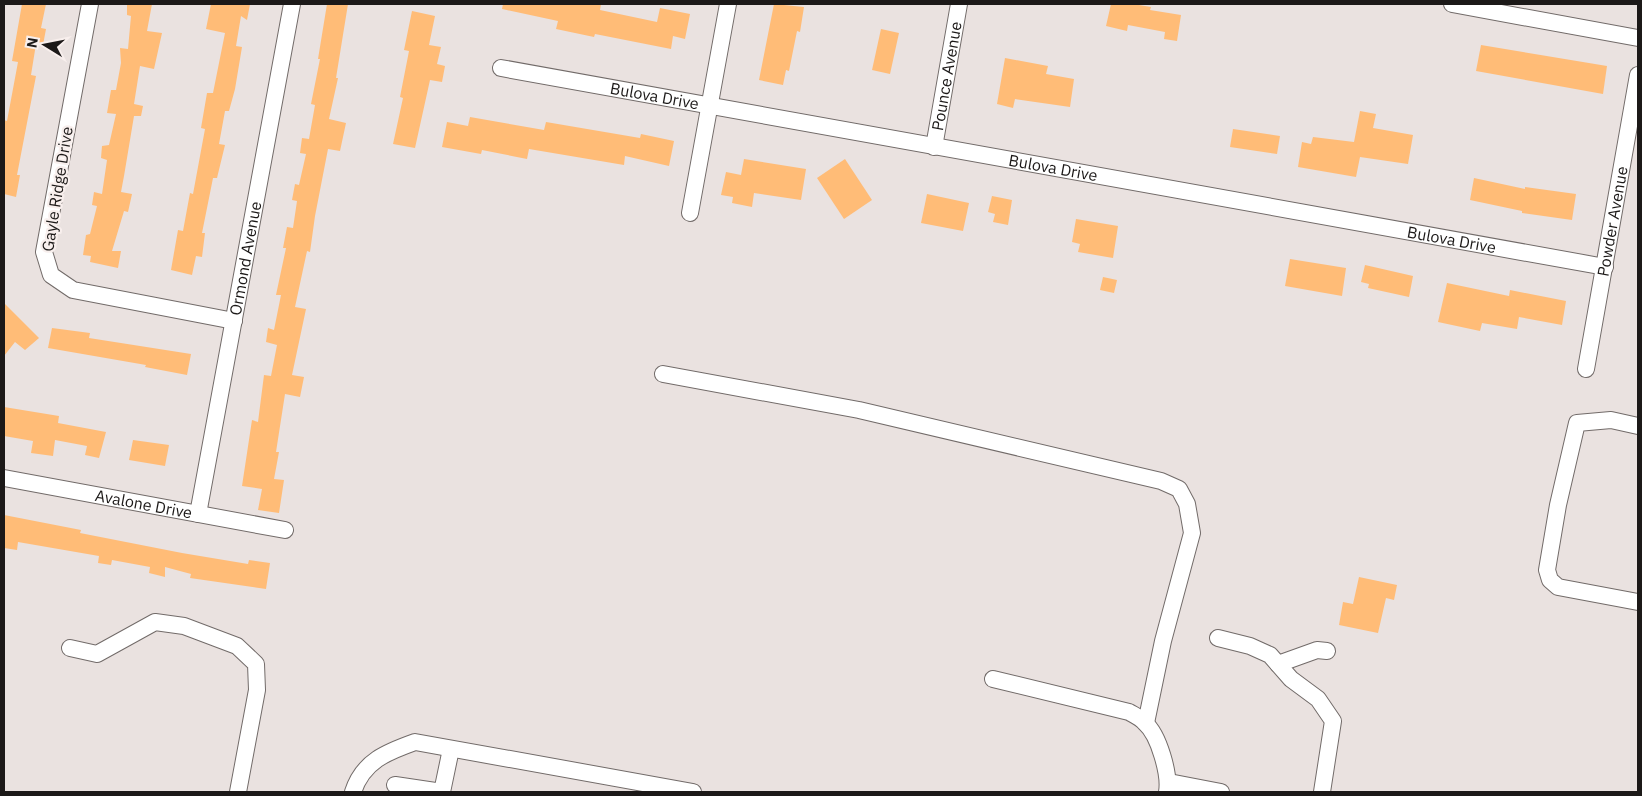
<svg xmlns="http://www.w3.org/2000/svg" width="1642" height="796" viewBox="0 0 1642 796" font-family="'IBM Plex Sans',sans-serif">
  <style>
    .building { fill: #ffbc77 }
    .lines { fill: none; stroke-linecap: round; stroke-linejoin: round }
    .minor-casing { stroke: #726b69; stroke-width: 18 }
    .minor { stroke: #fff; stroke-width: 16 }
    .labels { text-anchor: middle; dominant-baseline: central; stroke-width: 4.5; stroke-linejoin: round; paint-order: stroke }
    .street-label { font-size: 16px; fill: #1c1918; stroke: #f8efed }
  </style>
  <rect width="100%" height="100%" fill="#eae2e0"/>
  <g class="building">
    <path d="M22,4H46L41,28L46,29L43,45L36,44L31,75L36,76L17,175H20L16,197L4,194V120L7,121L18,62L12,61Z"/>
    <path d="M127,4H152L147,31L162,33L154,69L140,66L134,104L143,106L141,116H134L124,176L121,192L132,194L128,212L124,211L112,251H121L118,268L90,262L91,256L83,255L86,235L90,234L97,206L92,205L94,192L102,194L107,160L101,158L102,146L109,145L116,114L107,113L111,90H116L121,63L120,48L128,49L131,16L127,15Z"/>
    <path d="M211,4H250L247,20L241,16L236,46L242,47L235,89L229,111H225L219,144L225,145L217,178H213L202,233H205L202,257L196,256L192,275L171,270L178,230L183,231L190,193L193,194L205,129L201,128L207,93H213L225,33L206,29Z"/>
    <path d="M327,4H348L336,78H338L329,119L346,123L340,151L328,149L315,216L310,252L307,251L295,307L306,309L292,375L304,377L300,397L285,394L276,452H279L274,479L284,480L279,513L258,510L262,489L242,486L252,420L258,422L264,375L271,376L277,345L266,342L268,328L274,330L281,295H276L286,248H283L287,227L293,228L297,201L292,200L295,184L299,185L306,154L300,153L302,138L309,139L315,105L311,104L320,59H318Z"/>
    <path d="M503,4H601L600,10L657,22L660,8L690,14L685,39L673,36L671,49L595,34L594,37L556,29L558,21L502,9Z"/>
    <path d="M774,4L804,7L800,32L797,31L789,71L786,70L783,85L759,80Z"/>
    <path d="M1111,4H1133L1151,7L1150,10L1181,15L1177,41L1164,39L1165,32L1128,25L1127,31L1106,26Z"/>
    <path d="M412,11L435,16L429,45L441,47L437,64L445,66L442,82L430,80L415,148L393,144L403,98L400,97L409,51L404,50Z"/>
    <path d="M881,29L899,33L890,74L872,70Z"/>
    <path d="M1481,45L1607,66L1603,94L1476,71Z"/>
    <path d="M1005,58L1048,66L1046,74L1074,79L1070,107L1015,99L1013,108L997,104Z"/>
    <path d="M1360,111L1376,114L1373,128L1413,135L1408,164L1360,157L1356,177L1298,167L1302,142L1311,144L1313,137L1354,142Z"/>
    <path d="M470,117L544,130L546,122L640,138L641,134L674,141L669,166L625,156L624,165L529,149L527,159L482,150L481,154L442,147L447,122L468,126Z"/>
    <path d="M1233,129L1280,136L1277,154L1230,147Z"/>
    <path d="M744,159L806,169L801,200L754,193L752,207L732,203L733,197L721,195L726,172L741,175Z"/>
    <path d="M845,159L872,200L844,219L817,178Z"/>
    <path d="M1474,178L1525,189V187L1576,194L1572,220L1522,213V211L1470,200Z"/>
    <path d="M927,194L969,203L963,231L921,223Z"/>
    <path d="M992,196L1012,200L1008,225L993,222L995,214L988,212Z"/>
    <path d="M1076,219L1118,226L1113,258L1078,252L1080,244L1072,242Z"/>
    <path d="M1290,259L1346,268L1342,296L1285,286Z"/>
    <path d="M1365,265L1413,276L1409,297L1368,288L1369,284L1361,282Z"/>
    <path d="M1103,277L1117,280L1114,293L1100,290Z"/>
    <path d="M1447,283L1509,296L1510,290L1566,301L1562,325L1519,317L1517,329L1482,323L1480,331L1438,322Z"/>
    <path d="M4,303L39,338L25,350L15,342L4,356Z"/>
    <path d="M52,328L90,333L89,338L191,354L187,375L145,367L146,365L48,348Z"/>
    <path d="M4,407L59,416L58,423L106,432L99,458L85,455L87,446L55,440L53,456L31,453L33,441L4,436Z"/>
    <path d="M133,440L169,445L165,466L129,460Z"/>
    <path d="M4,515L81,530L80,533L182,553L248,564L249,560L270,563L266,589L190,578L191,574L165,567V577L149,573L150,567L112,560L111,565L98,563L99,556L18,542L17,550L4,548Z"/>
    <path d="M1359,577L1397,585L1394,600L1386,598L1378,633L1339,625L1343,602L1353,604Z"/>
  </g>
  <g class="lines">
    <defs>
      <g id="minor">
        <path d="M90,4L44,252L51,275L73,290L234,321"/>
        <path d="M1452,4L1638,38"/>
        <path id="s1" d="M501,68L1605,267"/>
        <path id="s2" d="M934,147L959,4"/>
        <path d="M690,213L728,4"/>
        <path id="s3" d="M1586,369L1638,75"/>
        <path d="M663,374L859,410L1161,481L1179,489L1187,504L1192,533L1163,641L1146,723"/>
        <path d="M1638,426L1611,420L1577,423L1558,505L1547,570L1550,580L1558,587L1638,602"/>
        <path id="s4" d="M4,478L285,530"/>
        <path id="s5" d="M198,514L292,4"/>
        <path d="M1218,638L1250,646L1270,655L1291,679L1318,699L1333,721L1322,792"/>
        <path d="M70,648L97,654L155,622L184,626L237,646L256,664L257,690L238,792"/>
        <path d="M1278,664L1317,650L1327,651"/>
        <path d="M993,679L1129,712C1134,715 1141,718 1145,723C1159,735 1170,775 1167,792"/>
        <path d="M1169,782L1221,792"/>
        <path d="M395,785L442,792L451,749"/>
        <path d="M353,792C363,761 387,752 415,742L693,792"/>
      </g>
    </defs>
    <use href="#minor" class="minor-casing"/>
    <use href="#minor" class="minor"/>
  </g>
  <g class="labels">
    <g class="street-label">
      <text stroke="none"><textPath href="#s2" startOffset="72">Pounce Avenue</textPath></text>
      <text stroke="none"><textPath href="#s1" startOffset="156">Bulova Drive</textPath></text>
      <text stroke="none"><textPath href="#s1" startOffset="561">Bulova Drive</textPath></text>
      <text transform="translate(57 189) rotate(-81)">Gayle Ridge Drive</text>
      <text stroke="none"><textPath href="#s3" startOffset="150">Powder Avenue</textPath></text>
      <text stroke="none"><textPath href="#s1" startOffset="966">Bulova Drive</textPath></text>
      <text stroke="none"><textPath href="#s5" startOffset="260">Ormond Avenue</textPath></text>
      <text stroke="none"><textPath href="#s4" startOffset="142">Avalone Drive</textPath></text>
    </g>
  </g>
  <rect width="1642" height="796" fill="none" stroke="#1c1918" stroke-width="10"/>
  <g transform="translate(45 45) rotate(280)" stroke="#f8efed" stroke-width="4" paint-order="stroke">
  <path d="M0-4L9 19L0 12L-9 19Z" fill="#1c1918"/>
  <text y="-8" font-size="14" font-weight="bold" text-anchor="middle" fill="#1c1918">N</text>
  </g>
</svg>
